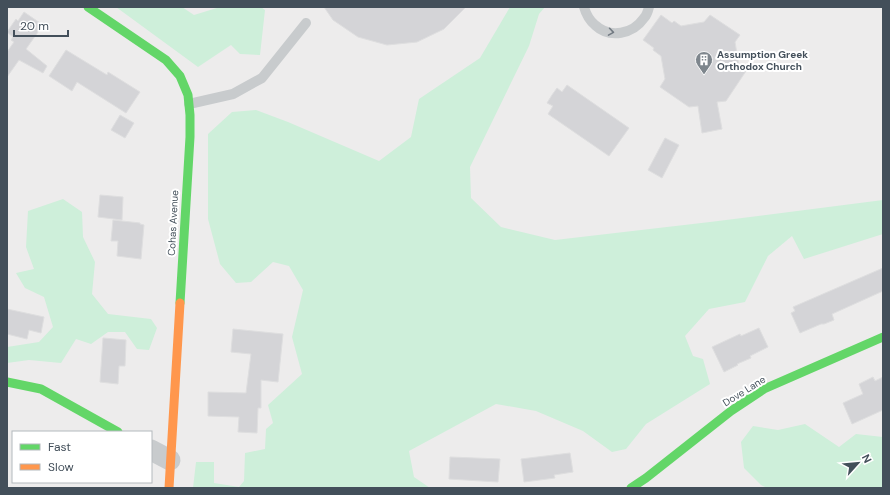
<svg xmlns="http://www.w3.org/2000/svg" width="890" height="495" viewBox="0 0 890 495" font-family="'DM Sans',sans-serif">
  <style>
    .green { fill: #ceefda }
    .building { fill: #d4d4d7; stroke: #dededf }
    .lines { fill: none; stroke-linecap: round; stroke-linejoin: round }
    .lane { stroke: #c8cbcd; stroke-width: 10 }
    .street { stroke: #c8cbcd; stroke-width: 21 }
    .fast { stroke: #63d668; stroke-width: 9 }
    .slow { stroke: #ff974d; stroke-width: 9 }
    .oneway { stroke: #727a82 }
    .labels { text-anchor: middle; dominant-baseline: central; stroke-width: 4; stroke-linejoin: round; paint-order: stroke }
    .poi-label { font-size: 10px; font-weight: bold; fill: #434f5a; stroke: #fff; text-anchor: start }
    .street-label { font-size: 10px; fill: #434f5a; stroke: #fff }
  </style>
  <rect width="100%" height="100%" fill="#edecec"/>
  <g class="green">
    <path d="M116,7H182L194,15L220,7H261L265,10L260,55L240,54L231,45L198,67Z"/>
    <path d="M510,7H545L539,14L529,46L470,167L471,198L501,227L555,240L710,222L883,200V234L804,259L792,236L768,256L745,302L709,309L685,336L693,356L703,359L710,384L646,424L626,449L612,452L583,431L536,411L496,404L409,451L414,477L430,488H193L196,462H214V483L239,487L244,481L245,453L265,449L266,429L273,423L268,405L302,374L292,337L303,290L289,266L273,262L251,282L236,283L220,264L208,219V134L232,112L256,110L288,122L379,161L411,137L419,99L480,58Z"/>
    <path d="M63,199L82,212L83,237L95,262L92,294L108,314L151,319L157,328L149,350L137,349L125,332H108L91,344L76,339L61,363L29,360L7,363V347L39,342L53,327L44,297L25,288L16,273L34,269L26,247L28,211Z"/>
    <path d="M805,424L839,447L856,434L883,437V488H767L761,485L744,468L741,442L753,426L778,430Z"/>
  </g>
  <g class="building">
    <path d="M324,7H466L444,29L417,42L387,45L358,37L333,20Z"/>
    <path d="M24,12L43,25L26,49L47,66L43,73L19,60L7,77V52L14,42L11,40L13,37L7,32L16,19L18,21Z"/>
    <path d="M661,15L672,23L674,21L681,26L704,22L710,15L740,35L735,42L739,66L746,71L726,101L717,102L722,129L702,133L698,106L689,107L660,87L665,79L661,56L653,50L654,48L643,40Z"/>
    <path d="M66,50L107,75L108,72L140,92L126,113L77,82L72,91L49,76Z"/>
    <path d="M567,85L629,128L609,156L548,114L553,106L547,103L552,95L557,88L562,92Z"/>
    <path d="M120,115L134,123L125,138L111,130Z"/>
    <path d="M665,138L679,145L662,178L648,170Z"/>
    <path d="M100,195L123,197L122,220L98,217Z"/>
    <path d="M113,220L140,223V224L144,225L141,259L117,256L118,241H111Z"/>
    <path d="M883,268V291L832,314L834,320L824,324H821L800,333L791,313L795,311L793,307Z"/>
    <path d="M7,309L44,317L41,333L29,330L27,339L7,334Z"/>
    <path d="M759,328L768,347L750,356L751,358L737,364L738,365L724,372L712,347L740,334L741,336Z"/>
    <path d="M233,329L283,334L278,382L261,380V408H258L257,433L238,432L239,417L208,416V392L246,393L251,354L231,352Z"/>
    <path d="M103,338L126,340L125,366H119L118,384L100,382Z"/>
    <path d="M873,377L875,381L883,377V410L852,424L843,403L863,394L859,384Z"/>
    <path d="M570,453L573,472L554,475L555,478L524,482L521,459Z"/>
    <path d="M450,457L500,459L498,482L449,479Z"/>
  </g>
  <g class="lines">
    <g class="lane">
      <path d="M584,7C586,14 589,20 595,25C610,39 633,34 644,18C647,15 648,11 649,7"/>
      <path d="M189,104L233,94L262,78L306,23"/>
    </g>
    <path class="street" d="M151,450L170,460"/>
    <g class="fast">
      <path d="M88,7L166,60L180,76L188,95L190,115V137L180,303"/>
      <path d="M7,382L41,389L118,432"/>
      <path d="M631,488L646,478L731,411L764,389L883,337"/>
    </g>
    <path class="slow" d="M169,488L180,303"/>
  </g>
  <defs><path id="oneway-chevron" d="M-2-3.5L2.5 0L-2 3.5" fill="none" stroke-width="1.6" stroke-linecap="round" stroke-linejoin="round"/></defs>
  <use class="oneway" href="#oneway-chevron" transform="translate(611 32) rotate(9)"/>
  <defs>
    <symbol id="building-pin" viewBox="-11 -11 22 30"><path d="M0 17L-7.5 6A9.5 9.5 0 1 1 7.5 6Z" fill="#7e868d" stroke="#fff"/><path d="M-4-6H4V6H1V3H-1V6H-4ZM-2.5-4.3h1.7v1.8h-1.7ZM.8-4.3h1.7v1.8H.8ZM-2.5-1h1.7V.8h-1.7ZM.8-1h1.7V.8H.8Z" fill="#fff"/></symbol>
  </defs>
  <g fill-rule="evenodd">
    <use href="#building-pin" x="694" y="50" width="20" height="27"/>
  </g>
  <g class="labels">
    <g class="poi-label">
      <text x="717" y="54">Assumption Greek<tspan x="717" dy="12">Orthodox Church</tspan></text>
    </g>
    <g class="street-label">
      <text transform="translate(173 223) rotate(-87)">Cohas Avenue</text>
      <text transform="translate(744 391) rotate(-32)">Dove Lane</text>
    </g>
  </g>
  <rect width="890" height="495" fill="none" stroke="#434f5a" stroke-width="16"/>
  <rect x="12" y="431" width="140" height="52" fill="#ffffff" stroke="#b4b9bd"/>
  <rect x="20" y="444" width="20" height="6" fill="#63d668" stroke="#b4b9bd"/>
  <text x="48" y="451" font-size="12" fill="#434f5a">Fast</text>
  <rect x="20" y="464" width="20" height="6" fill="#ff974d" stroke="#b4b9bd"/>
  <text x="48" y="471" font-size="12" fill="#434f5a">Slow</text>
  <g transform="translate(858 463) rotate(63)" stroke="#ffffff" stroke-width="3" paint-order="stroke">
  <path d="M0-3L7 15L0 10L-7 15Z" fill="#434f5a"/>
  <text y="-6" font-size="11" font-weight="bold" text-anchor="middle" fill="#434f5a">N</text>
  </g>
  <path d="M14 30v6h54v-6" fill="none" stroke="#434f5a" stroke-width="2"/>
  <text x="20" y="30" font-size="12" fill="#434f5a" stroke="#ffffff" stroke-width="3" paint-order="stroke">20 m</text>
</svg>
